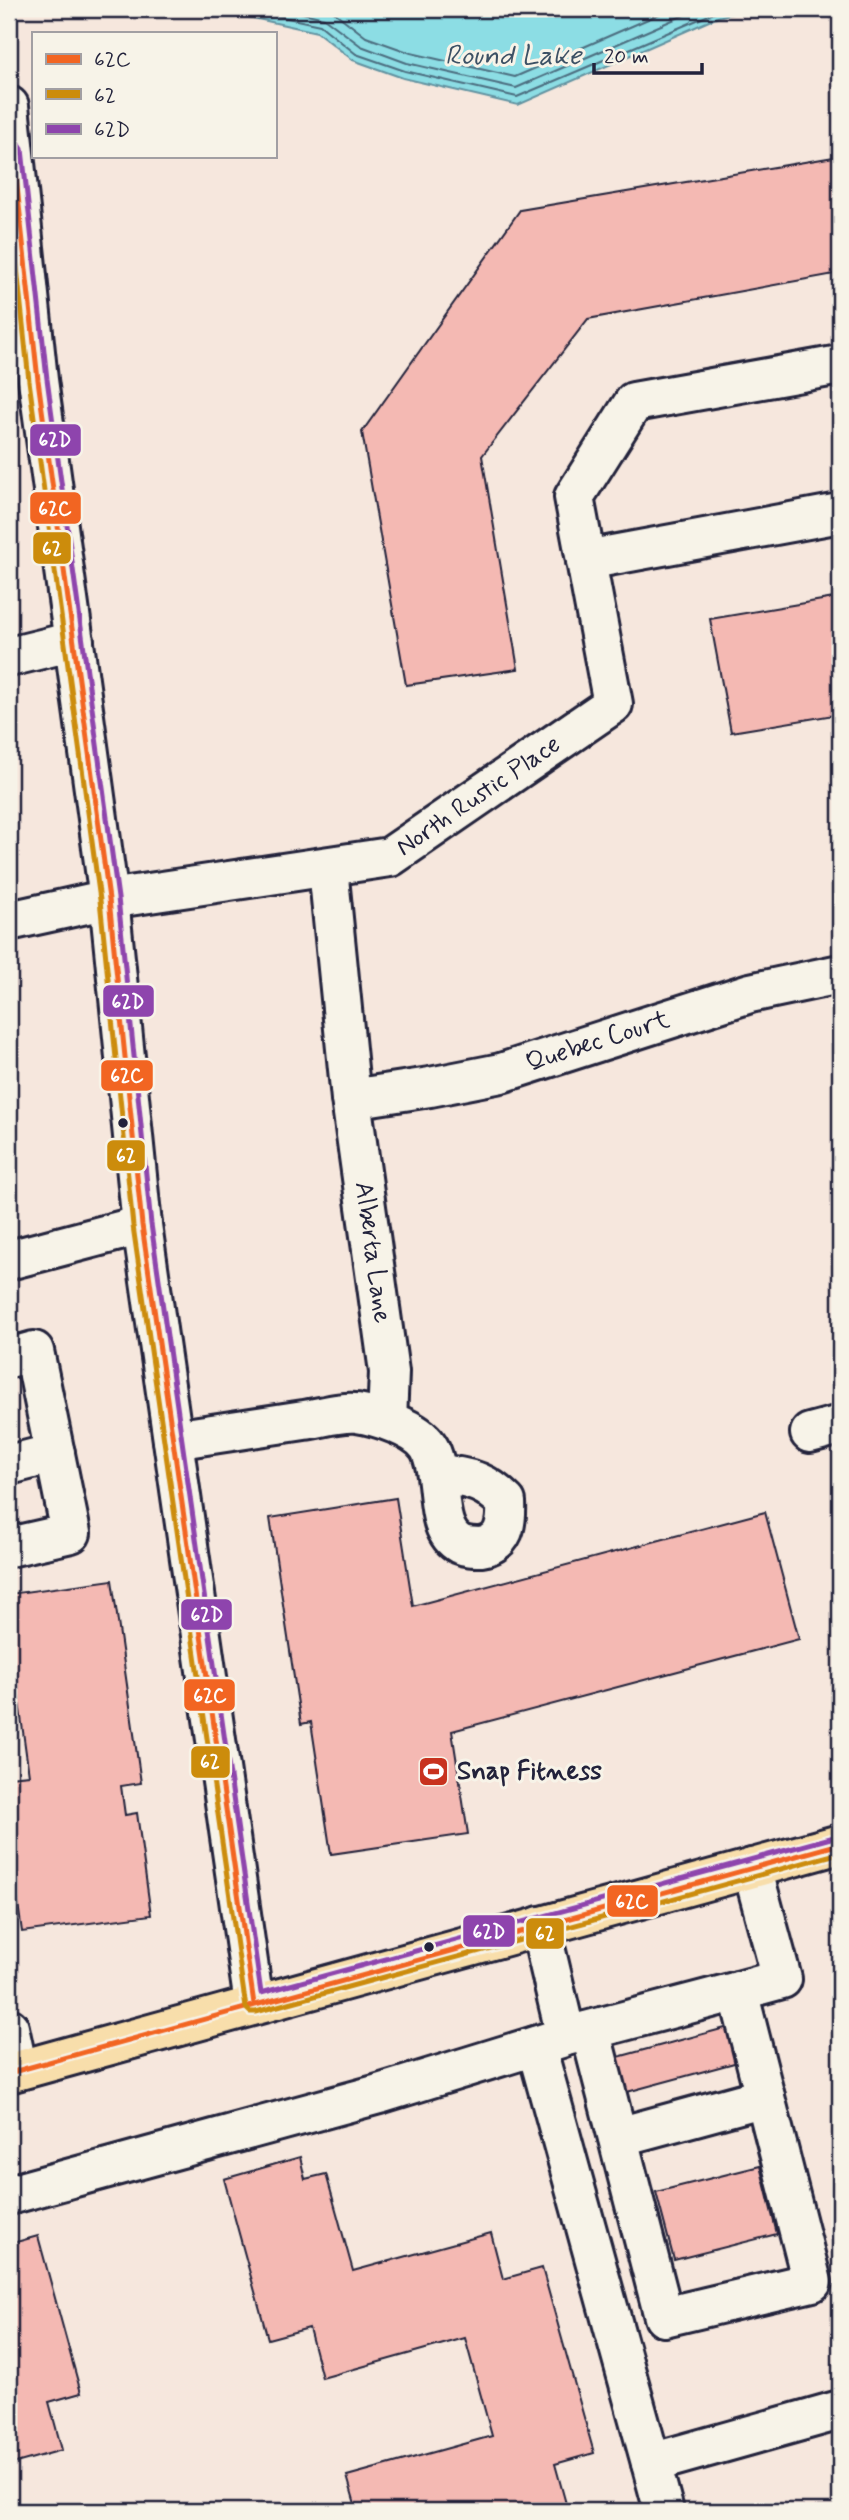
<svg xmlns="http://www.w3.org/2000/svg" width="849" height="2520" viewBox="0 0 849 2520" font-family="Mynerve,sans-serif">
  <style>
    .water { fill: #8cdde4; stroke: #6292a0; stroke-width: 2 }
    .lines { fill: none; stroke-linecap: round; stroke-linejoin: round }
    .shore { stroke: #4c6d7f; stroke-width: 2 }
    .building { fill: #f4b9b3; stroke: #22223b; stroke-width: 2 }
    .minor-casing { stroke: #22223b; stroke-width: 44 }
    .major-casing { stroke: #22223b; stroke-width: 44 }
    .minor { stroke: #f7f3e8; stroke-width: 38 }
    .major { stroke: #f8deab; stroke-width: 38 }
    .bus-1-casing { stroke: #f7f3e8; stroke-width: 10 }
    .bus-2-casing { stroke: #f7f3e8; stroke-width: 10 }
    .bus-3-casing { stroke: #f7f3e8; stroke-width: 10 }
    .bus-1 { stroke: #f26522; stroke-width: 5 }
    .bus-2 { stroke: #cc8c0c; stroke-width: 5 }
    .bus-3 { stroke: #8e44ad; stroke-width: 5 }
    .bus-dot { fill: #22223b; stroke: #f7f3e8; stroke-width: 2.5 }
    .labels { text-anchor: middle; dominant-baseline: central; stroke-width: 6; stroke-linejoin: round; paint-order: stroke }
    .street-label { font-size: 26px; fill: #22223b; stroke: #f7f3e8 }
    .poi-label { font-size: 26px; font-weight: bold; fill: #22223b; stroke: #f7f3e8; text-anchor: start }
    .water-label { font-size: 28px; font-style: italic; fill: #3c5165; stroke: #f7f3e8 }
    .line-badge { stroke: #f7f3e8; stroke-width: 2.5 }
    .badge-label { font-size: 19px; text-anchor: middle; font-weight: bold; fill: #fff }
  </style>
  <rect width="100%" height="100%" fill="#f6e7dd"/>
  <filter id="ink" filterUnits="userSpaceOnUse"><feTurbulence type="fractalNoise" baseFrequency=".0143" numOctaves="2"/><feDisplacementMap in="SourceGraphic" scale="14" xChannelSelector="R" yChannelSelector="G"/><feConvolveMatrix kernelMatrix="1 2 1 2 8 2 1 2 1" color-interpolation-filters="sRGB"/></filter>
  <g filter="url(#ink)">
    <path class="water" d="M212,9H749L718,17L518,105L403,78L353,60L317,32Z"/>
    <g class="lines">
      <g class="shore">
        <path d="M245,9L320,25L356,54L405,71L517,97L723,9"/>
        <path d="M286,9L324,18L361,46L407,63L516,88L698,9"/>
        <path d="M330,9L366,37L411,53L515,77L671,9"/>
      </g>
    </g>
    <g class="building">
      <path d="M840,156V273L588,319L482,456L518,669L406,685L362,432L520,210Z"/>
      <path d="M840,597V714L731,732L710,619Z"/>
      <path d="M396,1498L413,1606L765,1512L799,1639L452,1731L468,1834L331,1854L311,1722L301,1724L270,1518Z"/>
      <path d="M112,1580L141,1783L121,1786L125,1815L137,1813L151,1915L22,1932L9,1839V1777L29,1775L9,1629V1594Z"/>
      <path d="M740,2024L749,2059L627,2092L618,2057Z"/>
      <path d="M300,2157L305,2179L326,2174L353,2271L491,2233L503,2279L542,2268L594,2453L555,2464L568,2511H357L347,2476L492,2436L465,2338L322,2378L309,2328L268,2339L224,2179Z"/>
      <path d="M760,2166L777,2234L674,2260L656,2192Z"/>
      <path d="M38,2236L81,2393L49,2402L62,2450L9,2465V2244Z"/>
    </g>
    <g class="lines">
      <defs>
        <g id="minor">
          <path d="M9,106L38,380L109,899L142,1225L254,2004"/>
          <path d="M586,560L840,513"/>
          <path d="M9,657L74,641"/>
          <path id="s1" d="M328,868L351,1099L389,1372L387,1420"/>
          <path id="s2" d="M9,921L109,899L390,857L613,704L574,497L634,402L840,365"/>
          <path id="s3" d="M351,1099L430,1087L501,1073L750,993L840,974"/>
          <path d="M9,1260L142,1225"/>
          <path d="M9,1358L34,1351L71,1533L9,1547"/>
          <path d="M810,1433L840,1425"/>
          <path d="M173,1440C217,1433 260,1427 304,1420C320,1418 341,1411 357,1413C377,1416 416,1428 428,1446C433,1453 436,1468 437,1476C441,1498 438,1532 460,1544C467,1547 473,1547 481,1547C505,1543 507,1523 506,1502C482,1478 468,1479 437,1473"/>
          <path d="M9,1465L55,1453"/>
          <path d="M540,1926L566,2036L590,2030L738,1991L812,2282L664,2317L590,2030"/>
          <path d="M738,1991L782,1979L752,1868"/>
          <path d="M9,2028L18,2070"/>
          <path d="M536,2046L651,2463L840,2410"/>
          <path d="M618,2137L765,2097"/>
          <path d="M9,2195L379,2094L561,2038"/>
          <path d="M651,2463L664,2511"/>
        </g>
        <path id="major" d="M9,2073L840,1844"/>
      </defs>
      <use href="#minor" class="minor-casing"/>
      <use href="#major" class="major-casing"/>
      <use href="#minor" class="minor"/>
      <use href="#major" class="major"/>
      <defs>
        <g id="bus-1">
          <path d="M9,152L13,150L38,380L109,899L142,1225L254,2004"/>
          <path d="M9,2073L840,1844"/>
        </g>
        <path id="bus-2" d="M9,192L29,381L100,900L133,1226L246,2008L250,2012H256L840,1853"/>
        <path id="bus-3" d="M9,142H17L22,149L47,379L118,898L151,1224L261,1993L838,1836"/>
      </defs>
      <use href="#bus-1" class="bus-1-casing"/>
      <use href="#bus-2" class="bus-2-casing"/>
      <use href="#bus-3" class="bus-3-casing"/>
      <use href="#bus-1" class="bus-1"/>
      <use href="#bus-2" class="bus-2"/>
      <use href="#bus-3" class="bus-3"/>
    </g>
  </g>
  <defs>
    <symbol id="stadium-square" viewBox="-11 -11 22 22"><rect x="-9" y="-9" width="18" height="18" rx="4" fill="#c8321e" stroke="#f7f3e8"/><path d="M0-5a6.5 5 0 1 0 0 10a6.5 5 0 1 0 0-10ZM-3.5-1.8h7v3.6h-7Z" fill="#fff"/></symbol>
  </defs>
  <g fill-rule="evenodd">
    <use href="#stadium-square" x="416" y="1754" width="35" height="35"/>
  </g>
  <g class="bus-dot">
    <circle cx="123" cy="1123" r="6"/>
    <circle cx="429" cy="1947" r="6"/>
  </g>
  <g class="labels">
    <g class="street-label">
      <text stroke="none"><textPath href="#s2" startOffset="494">North Rustic Place</textPath></text>
      <text stroke="none"><textPath href="#s3" startOffset="254">Quebec Court</textPath></text>
      <text stroke="none"><textPath href="#s1" startOffset="387">Alberta Lane</textPath></text>
    </g>
    <g class="poi-label">
      <text x="457" y="1772">Snap Fitness</text>
    </g>
    <g class="water-label">
      <text x="513" y="56">Round Lake</text>
    </g>
  </g>
  <g class="line-badge">
    <rect x="29" y="423" width="53" height="34" rx="7" fill="#8e44ad"/>
    <rect x="29" y="491" width="53" height="34" rx="7" fill="#f26522"/>
    <rect x="32" y="531" width="40" height="34" rx="7" fill="#cc8c0c"/>
    <rect x="102" y="984" width="53" height="34" rx="7" fill="#8e44ad"/>
    <rect x="100" y="1059" width="54" height="33" rx="7" fill="#f26522"/>
    <rect x="106" y="1139" width="40" height="33" rx="7" fill="#cc8c0c"/>
    <rect x="180" y="1598" width="53" height="33" rx="7" fill="#8e44ad"/>
    <rect x="183" y="1678" width="53" height="34" rx="7" fill="#f26522"/>
    <rect x="190" y="1745" width="41" height="34" rx="7" fill="#cc8c0c"/>
    <rect x="606" y="1884" width="53" height="34" rx="7" fill="#f26522"/>
    <rect x="462" y="1914" width="54" height="34" rx="7" fill="#8e44ad"/>
    <rect x="525" y="1917" width="40" height="33" rx="7" fill="#cc8c0c"/>
  </g>
  <g class="badge-label">
    <text x="55" y="446">62D</text>
    <text x="55" y="515">62C</text>
    <text x="52" y="555">62</text>
    <text x="128" y="1008">62D</text>
    <text x="127" y="1082">62C</text>
    <text x="126" y="1162">62</text>
    <text x="207" y="1621">62D</text>
    <text x="210" y="1702">62C</text>
    <text x="210" y="1768">62</text>
    <text x="632" y="1908">62C</text>
    <text x="489" y="1938">62D</text>
    <text x="545" y="1940">62</text>
  </g>
  <rect width="849" height="2520" fill="none" stroke="#f7f3e8" stroke-width="35"/>
  <rect x="18" y="18" width="814" height="2485" fill="none" stroke="#22223b" stroke-width="2.5" filter="url(#ink)"/>
  <rect x="32" y="32" width="245" height="126" fill="#f7f3e8" stroke="#a29fa3" stroke-width="2"/>
  <rect x="46" y="54" width="35" height="10" fill="#f26522" stroke="#a29fa3" stroke-width="2"/>
  <text x="94" y="66" font-size="21" fill="#22223b">62C</text>
  <rect x="46" y="89" width="35" height="10" fill="#cc8c0c" stroke="#a29fa3" stroke-width="2"/>
  <text x="94" y="102" font-size="21" fill="#22223b">62</text>
  <rect x="46" y="124" width="35" height="10" fill="#8e44ad" stroke="#a29fa3" stroke-width="2"/>
  <text x="94" y="136" font-size="21" fill="#22223b">62D</text>
  <path d="M594 63v10h108v-10" fill="none" stroke="#22223b" stroke-width="3.5"/>
  <text x="604" y="63" font-size="21" fill="#22223b" stroke="#f7f3e8" stroke-width="5" paint-order="stroke">20 m</text>
</svg>
